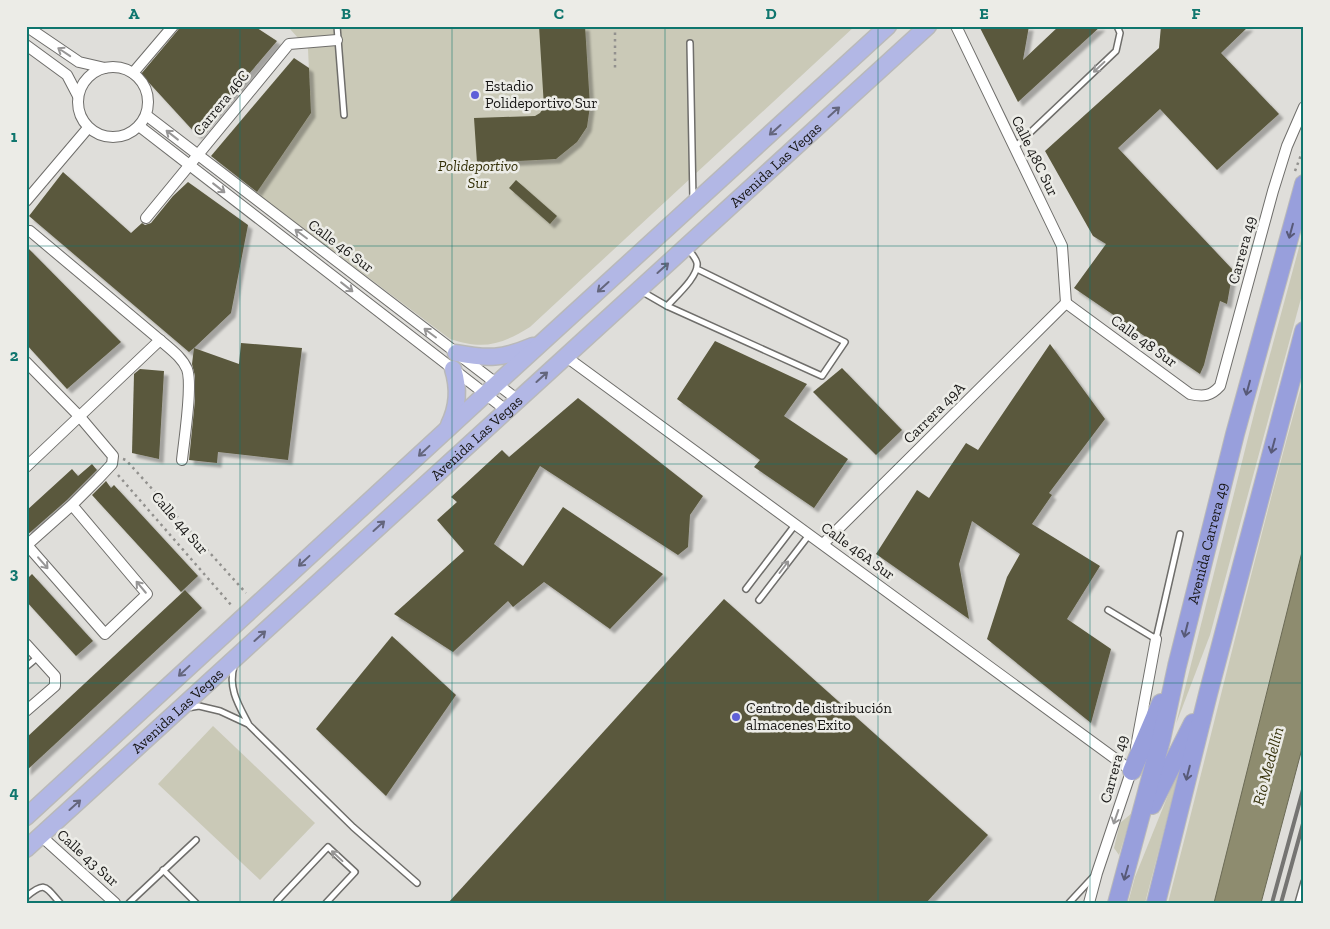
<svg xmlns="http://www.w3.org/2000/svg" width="1330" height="929" viewBox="0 0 1330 929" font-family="'Zilla Slab',serif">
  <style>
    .green { fill: #cac9b7 }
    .water { fill: #8e8c6f; stroke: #6a6954 }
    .building { fill: #5a583d; filter: url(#shadow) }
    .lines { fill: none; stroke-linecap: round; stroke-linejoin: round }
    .service-casing { stroke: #6f6e6b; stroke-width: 8 }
    .minor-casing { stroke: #6f6e6b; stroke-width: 12 }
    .primary-casing { stroke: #b9b9b9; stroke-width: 19 }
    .trunk-casing { stroke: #b9b9b9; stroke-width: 20 }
    .path { stroke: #92918e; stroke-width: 2.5; stroke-dasharray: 2.5 4; stroke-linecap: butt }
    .service { stroke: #fff; stroke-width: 5 }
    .minor { stroke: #fff; stroke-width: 10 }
    .primary { stroke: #b2b7e5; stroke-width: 16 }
    .trunk { stroke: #989fdc; stroke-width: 18 }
    .rail { stroke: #757472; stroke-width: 4 }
    .oneway { stroke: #979696 }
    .oneway2 { stroke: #64667d }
    .oneway3 { stroke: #585a78 }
    .grid { fill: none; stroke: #0f766e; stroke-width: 1; stroke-opacity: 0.55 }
    .poi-dot { fill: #5f60d8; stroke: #ecece7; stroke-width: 2 }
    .labels { text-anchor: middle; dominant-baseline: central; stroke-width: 5; stroke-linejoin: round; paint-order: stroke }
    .poi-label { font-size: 15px; fill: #171615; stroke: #ecece7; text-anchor: start }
    .street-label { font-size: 15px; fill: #171615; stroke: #ecece7 }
    .park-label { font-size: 15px; font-style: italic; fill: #332f07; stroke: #ecece7 }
    .water-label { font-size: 16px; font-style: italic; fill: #36320b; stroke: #ecece7 }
    .neatline { fill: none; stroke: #0f766e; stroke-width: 2 }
    .grid-label { font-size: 16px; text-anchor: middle; font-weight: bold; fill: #0f766e }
  </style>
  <defs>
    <filter id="shadow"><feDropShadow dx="4.5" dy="4.5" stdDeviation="1" flood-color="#0004"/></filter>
  </defs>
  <rect width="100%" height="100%" fill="#dfdeda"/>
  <g class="green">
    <path d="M290,26H855L530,327C501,345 483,350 450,339L256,193L311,113L308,49L290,29Z"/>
    <path d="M1304,229L1303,291L1210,635L1176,724L1256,406Z"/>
    <path d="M1304,376V544L1214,903H1168C1214,727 1255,551 1304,376Z"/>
    <path d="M213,726L315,823L260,880L158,784Z"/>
    <path d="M1183,758L1145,903H1128L1135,877Z"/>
    <path d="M1132,813L1119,855L1114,848L1120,823Z"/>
  </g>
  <path class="water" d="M1304,544V741L1261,903H1214Z"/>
  <g class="building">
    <path d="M180,26H254L277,41L197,135L141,74L178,30Z"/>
    <path d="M539,26H585L590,106L587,127L577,142L556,159L477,163L474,118L535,116L540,113L544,107Z"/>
    <path d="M979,26H1029L1023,60L1059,26H1101L1018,102Z"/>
    <path d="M1161,26H1249L1221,53L1279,114L1217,170L1160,109L1118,148L1233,270L1227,304L1220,301L1204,365L1200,374L1074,288L1106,244L1093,236L1045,151L1159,48Z"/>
    <path d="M294,58L309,68L311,113L257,192L211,156Z"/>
    <path d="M63,172L131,233L142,223L145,225L151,223L173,196L188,182L248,225L231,313L194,348L239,364L241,343L302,348L288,460L218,452L217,463L189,460L195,400V376L192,364L194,348L189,352L29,216Z"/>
    <path d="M516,180L557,216L550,224L509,188Z"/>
    <path d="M26,246L121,342L67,389L26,344Z"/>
    <path d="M715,341L807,384L784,416L848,459L814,508L754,467L760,460L677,399Z"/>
    <path d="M1050,344L1105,419L1049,493L1052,495L1032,524L1100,566L1067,619L1111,649L1091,723L987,639L1007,577L1020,554L972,521L959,564L969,619L876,554L917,490L929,498L966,443L978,450Z"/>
    <path d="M842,368L902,430L876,455L813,392Z"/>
    <path d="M140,369L164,371L159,459L132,453L134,374Z"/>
    <path d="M578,398L703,496L690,515L688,547L678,555L540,466L494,544L523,566L563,507L663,574L610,629L544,582L513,607L508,601L453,652L394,614L464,551L437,520L457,502L451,497L502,450L509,457Z"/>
    <path d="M92,464L97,470L67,500L26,536V511L72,469L78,476Z"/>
    <path d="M106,481L111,488L114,485L198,576L181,592L92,495Z"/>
    <path d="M32,574L93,641L76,656L26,601V580Z"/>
    <path d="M185,590L202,608L26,771V738Z"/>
    <path d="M724,599L988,835L926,903H448Z"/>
    <path d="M392,636L456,695L386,796L316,729Z"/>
  </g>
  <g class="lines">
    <defs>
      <g id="service">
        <path d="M337,26L344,115"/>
        <path d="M690,43L693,200"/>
        <path d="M1015,147L1116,51L1120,33L1117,26"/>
        <path d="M688,249C691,253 696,258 697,263C699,276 676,296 667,306L822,376L845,342L697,269"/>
        <path d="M641,291L667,306"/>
        <path d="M746,589L795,525"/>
        <path d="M759,600L809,535"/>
        <path d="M1108,610L1156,639L1180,534"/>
        <path d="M234,666C228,688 238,704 248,723"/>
        <path d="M26,667L38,657"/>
        <path d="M187,708L199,706L220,711L248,724L353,827L417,883"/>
        <path d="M163,870L196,903"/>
        <path d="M26,897C45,881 45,886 60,903"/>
        <path d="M129,903L196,840"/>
        <path d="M279,903L277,901L328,847L355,872L326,903"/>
        <path d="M1069,903L1095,875"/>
        <path d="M1298,903L1304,882"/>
      </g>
      <g id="minor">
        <path d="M26,26L79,62L105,68"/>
        <path d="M956,26L1062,246L1066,303"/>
        <path d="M26,45L67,75L78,96"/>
        <circle cx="113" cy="102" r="35"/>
        <path d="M133,73L173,26"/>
        <path d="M146,115L518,400"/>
        <path d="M139,126L506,410"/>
        <path d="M26,201L88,128"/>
        <path d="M146,218L289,44L337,40"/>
        <path d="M1066,303L1190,394C1204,397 1211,396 1220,386L1273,191L1287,146L1304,107"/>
        <path d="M160,340C170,349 182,357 187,369C193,385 184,440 182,460"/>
        <path d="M565,356L1132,771"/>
        <path d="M26,362L80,417L113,456L112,464L98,479L72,505L27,545L105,634L147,594L72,505"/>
        <path d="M26,467L160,340L30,231"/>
        <path d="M823,544L1066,303"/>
        <path d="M26,644L55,676V686L26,711"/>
        <path d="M1136,747L1156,639"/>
        <path d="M41,836L115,903"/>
        <path d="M1089,903L1097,873L1133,766"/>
      </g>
      <g id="primary">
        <path d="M456,353C488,359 502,359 533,346"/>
        <path d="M449,425C458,407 459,388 453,369"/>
        <path d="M26,817L479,400L888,26"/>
        <path id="s1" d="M26,849L928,26"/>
      </g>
      <g id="trunk">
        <path d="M1132,771L1161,703"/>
        <path d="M1152,805L1193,723"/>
        <path id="s2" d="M1117,903L1161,740L1177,666L1235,434L1304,184"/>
        <path d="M1156,903L1208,694L1304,331"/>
      </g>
    </defs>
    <use href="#service" class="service-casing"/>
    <use href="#minor" class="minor-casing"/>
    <use href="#primary" class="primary-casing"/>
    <use href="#trunk" class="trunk-casing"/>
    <g class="path">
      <path d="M615,26V68"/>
      <path d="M1295,171L1304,147"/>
      <path d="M123,459L126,460L246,593"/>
      <path d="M118,475L232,606"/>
    </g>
    <use href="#service" class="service"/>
    <use href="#minor" class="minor"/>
    <use href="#primary" class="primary"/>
    <use href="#trunk" class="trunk"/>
    <g class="rail">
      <path d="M1272,903L1304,786"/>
      <path d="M1281,903L1304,820"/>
    </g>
  </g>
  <defs><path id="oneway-shaft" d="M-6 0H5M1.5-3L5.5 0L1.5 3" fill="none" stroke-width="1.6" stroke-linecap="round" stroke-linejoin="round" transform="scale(1.25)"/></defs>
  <g class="oneway">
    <use href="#oneway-shaft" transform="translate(64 52) rotate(-146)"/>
    <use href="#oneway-shaft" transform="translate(1099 67) rotate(137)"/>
    <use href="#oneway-shaft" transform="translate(172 135) rotate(-142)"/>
    <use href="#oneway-shaft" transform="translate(219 188) rotate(38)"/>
    <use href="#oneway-shaft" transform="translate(301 234) rotate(-143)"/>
    <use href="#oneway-shaft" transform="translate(347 287) rotate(38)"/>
    <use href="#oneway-shaft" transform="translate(430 333) rotate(-143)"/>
    <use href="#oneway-shaft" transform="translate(43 563) rotate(49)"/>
    <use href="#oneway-shaft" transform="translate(784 567) rotate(-53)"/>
    <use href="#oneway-shaft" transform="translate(141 587) rotate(-130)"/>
    <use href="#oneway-shaft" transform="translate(1116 817) rotate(109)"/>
    <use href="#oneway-shaft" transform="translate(337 856) rotate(-137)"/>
  </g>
  <g class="oneway2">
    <use href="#oneway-shaft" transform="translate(834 112) rotate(-42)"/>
    <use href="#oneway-shaft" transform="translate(775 130) rotate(138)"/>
    <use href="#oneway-shaft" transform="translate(663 268) rotate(-42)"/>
    <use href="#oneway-shaft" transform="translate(603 287) rotate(138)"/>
    <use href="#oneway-shaft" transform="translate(542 377) rotate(-42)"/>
    <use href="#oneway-shaft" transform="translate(424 451) rotate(137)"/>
    <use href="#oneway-shaft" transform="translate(379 526) rotate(-42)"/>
    <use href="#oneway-shaft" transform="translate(304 561) rotate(137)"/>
    <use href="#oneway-shaft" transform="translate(260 636) rotate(-42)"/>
    <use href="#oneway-shaft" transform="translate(184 671) rotate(137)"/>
    <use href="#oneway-shaft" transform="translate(75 805) rotate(-42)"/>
  </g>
  <g class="oneway3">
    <use href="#oneway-shaft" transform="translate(1291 231) rotate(105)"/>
    <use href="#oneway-shaft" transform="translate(1248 388) rotate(105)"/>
    <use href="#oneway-shaft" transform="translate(1273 446) rotate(105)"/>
    <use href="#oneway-shaft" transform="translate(1186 630) rotate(104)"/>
    <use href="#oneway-shaft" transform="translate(1188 773) rotate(104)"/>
    <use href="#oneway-shaft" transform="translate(1126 873) rotate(106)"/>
  </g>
  <path class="grid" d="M240,26V903M452,26V903M665,26V903M878,26V903M1090,26V903M26,246H1304M26,464H1304M26,683H1304"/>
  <g class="poi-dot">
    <circle cx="475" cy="95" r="5"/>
    <circle cx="736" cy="717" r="5"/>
  </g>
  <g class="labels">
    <g class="poi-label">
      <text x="485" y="86">Estadio<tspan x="485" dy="17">Polideportivo Sur</tspan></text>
      <text x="746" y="708">Centro de distribución<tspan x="746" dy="17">almacenes Exito</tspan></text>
    </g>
    <g class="street-label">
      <text transform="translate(221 103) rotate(-51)">Carrera 46C</text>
      <text transform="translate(1035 156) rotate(64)">Calle 48C Sur</text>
      <text stroke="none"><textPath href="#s1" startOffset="1015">Avenida Las Vegas</textPath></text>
      <text transform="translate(341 246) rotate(37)">Calle 46 Sur</text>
      <text transform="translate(1242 250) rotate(-75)">Carrera 49</text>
      <text transform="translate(1144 341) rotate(36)">Calle 48 Sur</text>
      <text transform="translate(934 413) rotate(-45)">Carrera 49A</text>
      <text stroke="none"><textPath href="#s1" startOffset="610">Avenida Las Vegas</textPath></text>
      <text transform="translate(180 523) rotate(49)">Calle 44 Sur</text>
      <text stroke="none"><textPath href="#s2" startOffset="371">Avenida Carrera 49</textPath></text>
      <text transform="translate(858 551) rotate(36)">Calle 46A Sur</text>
      <text stroke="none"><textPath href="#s1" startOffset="205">Avenida Las Vegas</textPath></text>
      <text transform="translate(1114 769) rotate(-75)">Carrera 49</text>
      <text transform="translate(88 858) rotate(42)">Calle 43 Sur</text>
    </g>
    <g class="park-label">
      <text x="478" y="166">Polideportivo<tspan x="478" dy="17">Sur</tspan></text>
    </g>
    <g class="water-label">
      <text transform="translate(1268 766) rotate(-75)">Río Medellín</text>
    </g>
  </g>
  <rect width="1330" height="929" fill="none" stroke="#ecece7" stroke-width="55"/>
  <rect x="28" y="28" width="1274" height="874" class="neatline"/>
  <g class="grid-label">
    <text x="134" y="19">A</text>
    <text x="346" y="19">B</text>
    <text x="559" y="19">C</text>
    <text x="771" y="19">D</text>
    <text x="984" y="19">E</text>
    <text x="1196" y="19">F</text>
    <text x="14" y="142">1</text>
    <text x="14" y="361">2</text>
    <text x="14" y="579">3</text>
    <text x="14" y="798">4</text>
  </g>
</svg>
